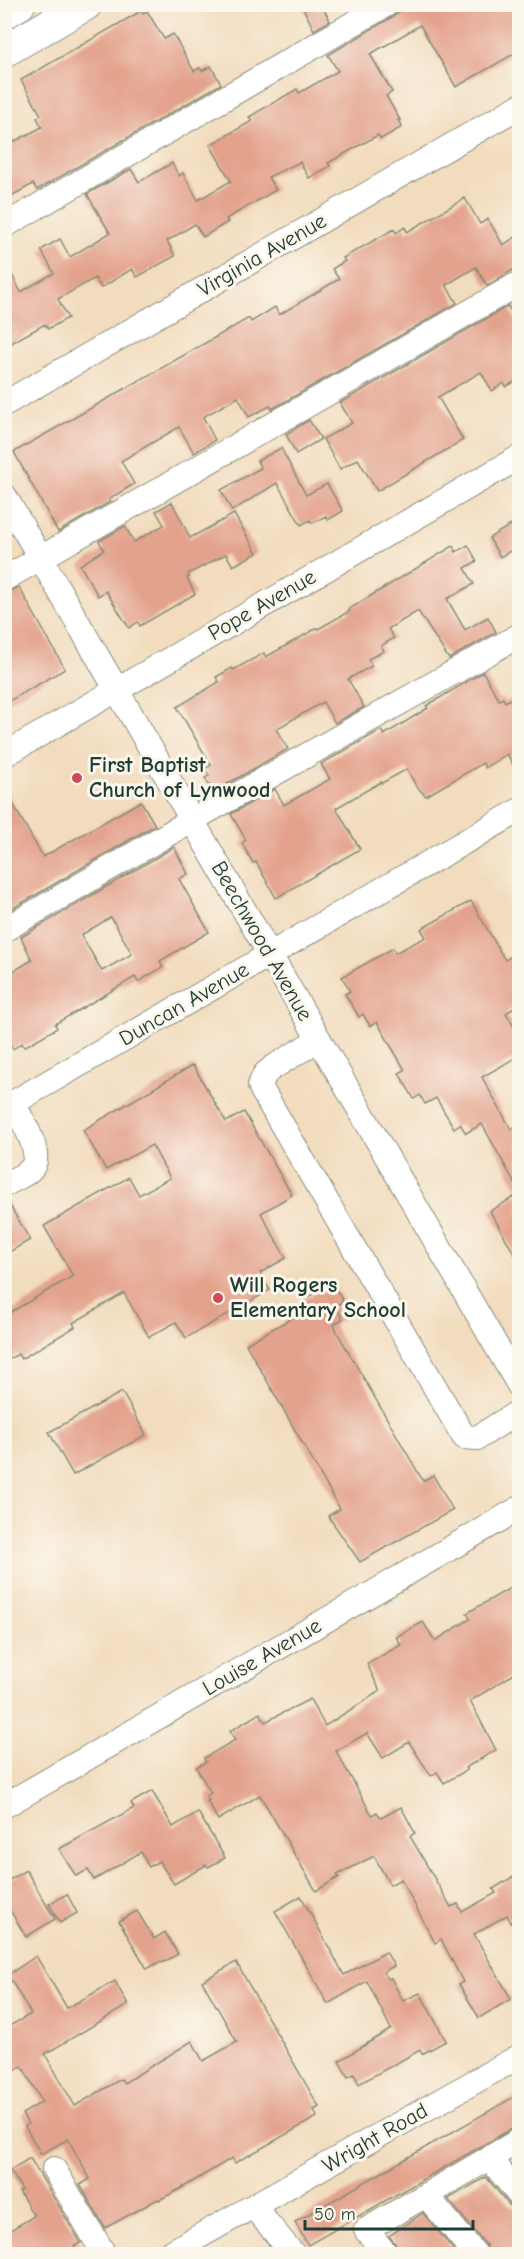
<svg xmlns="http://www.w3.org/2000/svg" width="524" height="2259" viewBox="0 0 524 2259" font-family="'Comic Neue',sans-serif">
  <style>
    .building { fill: #e3a28c; fill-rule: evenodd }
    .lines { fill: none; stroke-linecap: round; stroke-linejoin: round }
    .minor-casing { stroke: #888c79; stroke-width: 26 }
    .major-casing { stroke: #888c79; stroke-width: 34 }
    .minor { stroke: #fff; stroke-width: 24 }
    .major { stroke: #fff; stroke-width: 32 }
    .poi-dot { fill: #d1495b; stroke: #fbf7ec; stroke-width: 2 }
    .labels { text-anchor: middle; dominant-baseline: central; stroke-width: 6; stroke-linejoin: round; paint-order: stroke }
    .street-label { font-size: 22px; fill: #1f3d34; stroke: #fbf7ec }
    .poi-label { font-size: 22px; font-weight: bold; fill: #1f3d34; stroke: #fbf7ec; text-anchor: start }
  </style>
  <rect width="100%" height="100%" fill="#fbf7ec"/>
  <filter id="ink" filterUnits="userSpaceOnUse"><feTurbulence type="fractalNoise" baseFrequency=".0167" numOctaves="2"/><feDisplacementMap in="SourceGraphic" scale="12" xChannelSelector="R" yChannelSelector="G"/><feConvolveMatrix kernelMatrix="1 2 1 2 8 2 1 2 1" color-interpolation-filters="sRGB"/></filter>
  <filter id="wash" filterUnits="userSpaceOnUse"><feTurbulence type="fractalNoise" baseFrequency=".008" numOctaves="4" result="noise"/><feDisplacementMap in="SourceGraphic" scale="24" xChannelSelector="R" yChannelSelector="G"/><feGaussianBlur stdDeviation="1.35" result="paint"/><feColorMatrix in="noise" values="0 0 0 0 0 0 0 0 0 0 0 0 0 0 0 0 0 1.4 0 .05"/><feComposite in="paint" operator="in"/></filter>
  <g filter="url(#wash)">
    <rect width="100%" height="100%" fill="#f2dcbe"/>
    <g id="blocks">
      <g class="building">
        <path d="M301,4H321L330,21L314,30Z"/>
        <path d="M401,4H519V51L456,87L420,25L388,44L370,54L392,92L386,96L400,120H398L402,127L381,139L378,135L328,163L330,166L309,178L300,162L268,177L276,190L226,219L228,222L203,237L195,224L167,241L175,256L137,277L132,269L101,288L95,278L58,299L68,318L48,329L45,324L4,347V260L21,292L54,273L41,250L60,239L70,257L110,233L87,194L131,169L139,182L172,163L179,176L183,173L198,200L231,181L210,145L252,121L249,117L297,89L299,93L338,71L328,55L394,16L399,12Z"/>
        <path d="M141,11L143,13L147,11L164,39L173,34L194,71L200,68L202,71L211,66L221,84L37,190L33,184L4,200V147L42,127L37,118L41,115L21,80Z"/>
        <path d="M465,198L480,224L488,219L503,245L519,235V266L487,286L476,267L446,285L457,303L272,409L270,406L249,417L238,397L203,417L215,440L194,453L179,427L121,461L134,484L109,499L110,502L58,532L14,452L249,318L251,322L275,307L279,315L339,279L332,269L345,261L343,258L394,229L396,233L405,227L407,232Z"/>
        <path d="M508,306L519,325V379L506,387L504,383L492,391L481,372L438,397L463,440L377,491L358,459L340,469L323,439L352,423L340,403Z"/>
        <path d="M309,420L321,439L296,454L286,434Z"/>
        <path d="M281,448L306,495L327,484L343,511L328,520L326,516L312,523L310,520L301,525L277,483L232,511L221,490L261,468L257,461Z"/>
        <path d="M172,502L190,538L234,514L257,553L233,566L226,554L188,574L189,577L187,578L195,594L140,626L138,622L129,628L106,591L98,596L80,565L104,550L99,541L125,526L134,542L164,525L156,511Z"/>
        <path d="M519,520V546L500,557L489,538Z"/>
        <path d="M468,545L477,561L465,568L474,584L447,599L465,630L488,617L496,632L449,659L418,611L388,629L394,638L381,646L384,651L368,659L372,666L348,679L364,707L335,723L323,702L276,729L288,749L213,792L205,778L209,776L205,769L211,765L177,707L219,682L216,677L232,668L233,670L264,653L266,657L317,628L318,629L350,611L349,609L453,546L456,552Z"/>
        <path d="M19,587L65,669L4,704V593Z"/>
        <path d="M483,672L499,700L503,698L505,702L519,694V776L507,754L485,768L483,763L426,796L416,786L407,769L382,783L381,782L336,808L360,849L276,898L256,862L253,863L242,843L246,840L231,814L275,789L284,805L330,779L321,764L381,730L384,735L428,708L426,706Z"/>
        <path d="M4,788L43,857L141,801L155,825L10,910L4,900Z"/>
        <path d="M174,847L188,874L179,879L209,932L160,961L163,967L138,982L135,977L55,1024L57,1028L24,1047L22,1043L13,1049L4,1034V977L32,960L21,937ZM111,917L132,954L102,971L81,935Z"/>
        <path d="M471,901L505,960L519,952V1005L506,1013L519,1035V1056L482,1077L511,1129L519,1125V1191L482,1124L466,1133L460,1124L454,1128L436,1098L425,1104L420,1095L414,1099L399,1073L405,1070L377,1022L370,1026L363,1014L359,1017L345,994L350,991L342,977L393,948L395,953L426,937L421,929Z"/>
        <path d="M193,1065L226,1122L244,1112L292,1195L261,1213L286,1258L260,1273L270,1290L186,1338L176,1322L149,1337L124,1293L73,1323L75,1327L21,1359L18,1354L4,1362V1316L73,1276L44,1226L129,1177L139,1195L170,1178L152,1145L106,1170L83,1130Z"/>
        <path d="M519,1194V1262L490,1211Z"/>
        <path d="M4,1199H6L30,1240L4,1255Z"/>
        <path d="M332,1283L343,1301L335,1306L343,1319L334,1324L337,1332L423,1481L433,1475L453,1510L360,1562L328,1516L340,1509L246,1344L308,1309L303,1300Z"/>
        <path d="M122,1392L146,1435L73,1475L49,1432Z"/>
        <path d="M519,1583V1671L470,1701L496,1750L465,1768L467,1770L444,1783L437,1772L431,1776L409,1742L383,1758L367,1733L336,1751L372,1815L377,1812L381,1818L401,1807L415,1833L410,1836L451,1907L458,1904L462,1912L496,1893L493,1889L519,1873V1939L507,1915L474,1934L511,1999L479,2018L459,1984L463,1982L441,1939L435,1943L401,1879L390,1885L374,1856L337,1875L339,1877L316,1891L260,1795L218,1820L207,1801L209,1800L206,1796L211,1793L196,1767L206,1762L204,1758L235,1740L230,1731L260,1713L265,1722L310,1699L325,1726L380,1691L367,1664L401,1645L396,1637L423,1622L435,1641L470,1619L467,1613Z"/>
        <path d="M152,1791L173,1827L198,1812L225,1858L208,1867L206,1865L174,1884L159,1861L149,1867L141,1852L94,1880L88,1870L76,1876L59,1849L134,1808L131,1803Z"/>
        <path d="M26,1870L55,1919L26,1937L4,1900V1883Z"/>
        <path d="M67,1894L77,1913L60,1923L49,1904Z"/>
        <path d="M301,1896L344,1975L386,1952L394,1966L383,1972L388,1979L391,1978L403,2001L420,1993L446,2041L422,2054L420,2050L359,2084L354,2074L348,2077L339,2061L391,2029L367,1981L328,2004L275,1911Z"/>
        <path d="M137,1911L154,1939L165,1932L178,1954L162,1963L161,1961L147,1969L119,1921Z"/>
        <path d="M36,1956L67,2008L115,1981L128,2005L45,2054L75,2106L121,2079L124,2083L192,2041L203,2061L237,2042L202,1981L236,1962L319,2107L314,2110L317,2117L235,2163L232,2158L182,2188L159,2200L158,2199L105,2228L80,2185L90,2179L68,2139L41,2154L25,2126L28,2124L22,2114L42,2102L22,2066L15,2070L4,2051V2029L31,2014L8,1975Z"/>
        <path d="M519,2094V2126L513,2128L308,2245L295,2222Z"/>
        <path d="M30,2158L81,2243L74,2247L78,2254H4V2234L34,2216L19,2191L22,2190L10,2170Z"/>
        <path d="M486,2177L509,2205L519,2210V2254H489L486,2245L448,2199Z"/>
        <path d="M423,2213L457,2254H403L389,2236Z"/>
      </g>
    </g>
  </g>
  <g filter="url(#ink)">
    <use href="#blocks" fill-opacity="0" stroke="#888c79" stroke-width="1.5"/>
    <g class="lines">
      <defs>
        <g id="minor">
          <path d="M4,226L387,4"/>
          <path d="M4,404L520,106"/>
          <path d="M4,495L520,1387"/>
          <path d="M4,579L520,283"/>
          <path d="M4,755L520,457"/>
          <path d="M4,930L192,820L520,635"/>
          <path d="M319,1039L272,1068L265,1074L260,1085L263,1092L464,1437L477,1438L520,1411"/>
          <path d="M4,1108L520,810"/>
          <path d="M4,1185C12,1180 22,1177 29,1171C47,1156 21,1119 13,1103"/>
          <path d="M4,1806L520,1508"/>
          <path d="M489,2158L520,2196"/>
          <path d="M54,2169L104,2254"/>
          <path d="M426,2195L475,2254"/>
          <path d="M254,2207L293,2254"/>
          <path d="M168,2254L520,2056"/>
          <path d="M386,2254L366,2230L520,2140"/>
        </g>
        <g id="major">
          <path d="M4,13L19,4"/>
          <path d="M4,51L86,4"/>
        </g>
      </defs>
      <use href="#minor" class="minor-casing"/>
      <use href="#major" class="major-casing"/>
      <use href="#minor" class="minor"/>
      <use href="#major" class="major"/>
    </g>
  </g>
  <g class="poi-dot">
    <circle cx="77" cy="778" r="6"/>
    <circle cx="218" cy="1298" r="6"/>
  </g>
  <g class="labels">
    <g class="street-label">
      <text transform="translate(262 255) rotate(-30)">Virginia Avenue</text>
      <text transform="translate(262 605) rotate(-30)">Pope Avenue</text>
      <text transform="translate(262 941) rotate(60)">Beechwood Avenue</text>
      <text transform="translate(184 1004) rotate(-30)">Duncan Avenue</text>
      <text transform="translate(262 1657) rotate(-30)">Louise Avenue</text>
      <text transform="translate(375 2138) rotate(-30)">Wright Road</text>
    </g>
    <g class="poi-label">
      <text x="89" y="765">First Baptist<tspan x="89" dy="25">Church of Lynwood</tspan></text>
      <text x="230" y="1285">Will Rogers<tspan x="230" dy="25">Elementary School</tspan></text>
    </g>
  </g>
  <rect width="524" height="2259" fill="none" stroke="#fbf7ec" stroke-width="24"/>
  <path d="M305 2220v9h168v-9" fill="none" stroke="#1f3d34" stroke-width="3"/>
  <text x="314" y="2220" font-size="18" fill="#1f3d34" stroke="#fbf7ec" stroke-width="4.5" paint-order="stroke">50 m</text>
</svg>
